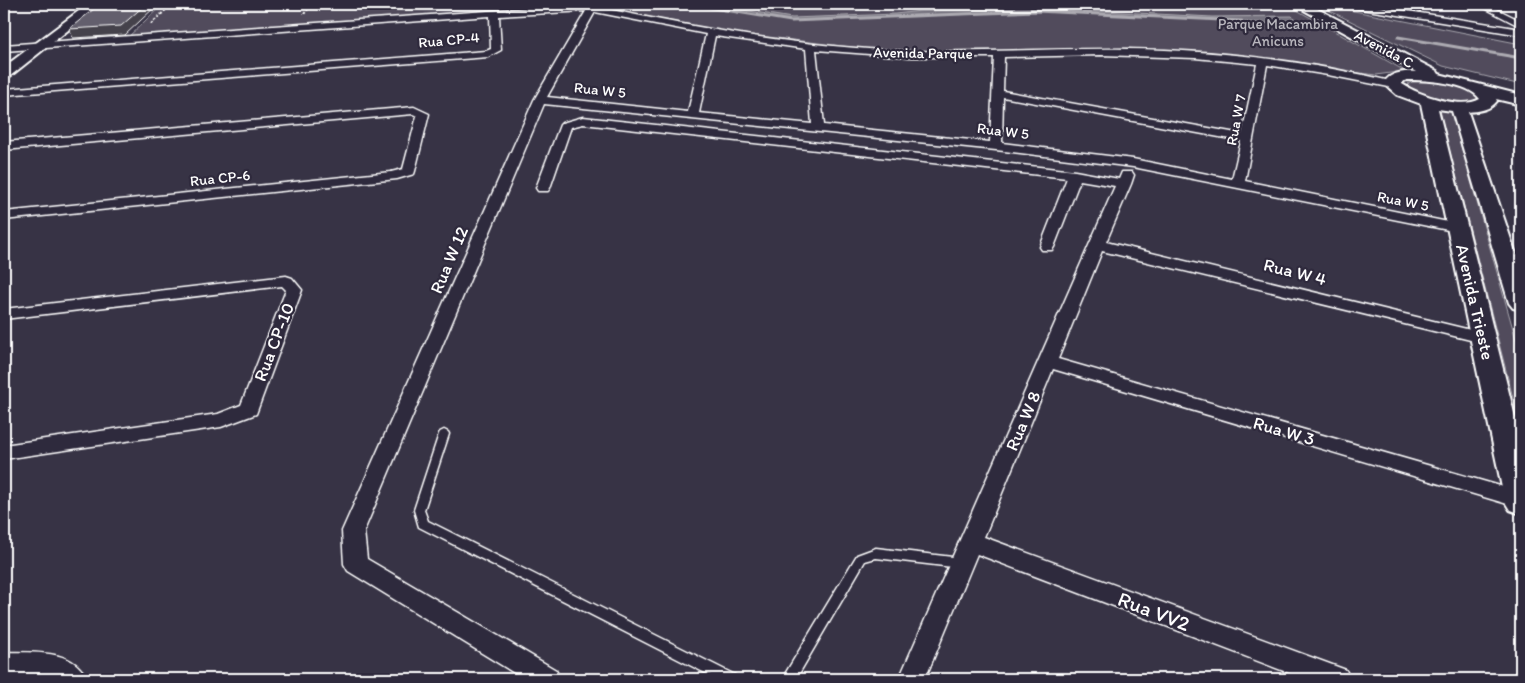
<svg xmlns="http://www.w3.org/2000/svg" width="1525" height="683" viewBox="0 0 1525 683" font-family="Itim,sans-serif">
  <style>
    .green { fill: #514c5c; stroke: #a8a6ae }
    .water { fill: #76737f; stroke: #adabb2 }
    .lines { fill: none; stroke-linecap: round; stroke-linejoin: round }
    .stream { stroke: #adabb2; stroke-width: 3 }
    .lane-casing { stroke: #fff; stroke-width: 3 }
    .street-casing { stroke: #fff; stroke-width: 3 }
    .secondary-casing { stroke: #fff; stroke-width: 4 }
    .path { stroke: #fff; stroke-width: 2; stroke-dasharray: 2.5 2; stroke-linecap: butt }
    .lane { fill: #2f2a3d; fill-rule: evenodd }
    .street { fill: #2f2a3d; fill-rule: evenodd }
    .secondary { fill: #2f2a3d; fill-rule: evenodd }
    .shaded-wall { fill: #45424c; stroke: #fff }
    .building { fill: #635f6d; stroke: #fff }
    .labels { text-anchor: middle; dominant-baseline: central; stroke-width: 4.5; stroke-linejoin: round; paint-order: stroke }
    .far-park-label { font-size: 15px; fill: #b9b7be; stroke: #2f2a3d }
    .far-street-label { font-size: 15px; fill: #fff; stroke: #2f2a3d }
    .street-label { font-size: 18px; fill: #fff; stroke: #2f2a3d }
    .near-street-label { font-size: 21px; fill: #fff; stroke: #2f2a3d }
  </style>
  <rect width="100%" height="100%" fill="#373345"/>
  <filter id="ink" filterUnits="userSpaceOnUse"><feTurbulence type="fractalNoise" baseFrequency=".02" numOctaves="2"/><feDisplacementMap in="SourceGraphic" scale="10" xChannelSelector="R" yChannelSelector="G"/><feConvolveMatrix kernelMatrix="1 2 1 2 8 2 1 2 1" color-interpolation-filters="sRGB"/></filter>
  <g filter="url(#ink)">
    <g class="green">
      <path d="M163,4H1286L1405,71L1376,75L1197,52L1124,48L995,53L892,52L727,32L589,6L127,38Z"/>
      <path d="M1339,8L1521,44V85L1443,66L1326,9Z"/>
      <path d="M1415,80C1435,79 1463,82 1478,97L1477,99C1457,110 1429,97 1410,89L1408,84Z"/>
      <path d="M1439,109L1451,111L1521,357V429Z"/>
    </g>
    <path class="water" d="M689,4H706L792,18L895,14L921,11L1046,8L1212,17L1292,16L1300,24L1258,23L1123,14L1036,11L791,21Z"/>
    <g class="lines">
      <g class="stream">
        <path d="M689,4L791,21L1036,11L1242,21"/>
        <path d="M1398,37L1521,58"/>
      </g>
      <defs>
        <g id="lane">
          <path d="M444,430L448,432L449,434L424,510L428,521L735,675L737,679H717L419,527L414,510L439,434L440,432Z"/>
          <path d="M876,548L961,558L965,560L967,563L965,566L961,568L876,558L865,561L796,679H782L857,555Z"/>
        </g>
        <g id="street">
          <path d="M1345,4H1363L1521,29V35L1349,7Z"/>
          <path d="M1477,4H1487L1521,21V27Z"/>
          <path d="M573,5L592,6C697,28 803,48 911,51C983,53 1055,48 1127,49C1218,50 1310,61 1398,83L1399,85L1394,88L1328,75L1267,65L1245,181L1458,224L1463,225L1465,228L1463,231L1458,232L1133,167L996,150L544,104L364,531L367,559L556,670L560,679H524L348,571L344,564L342,531L534,100L586,11L499,16L501,50L488,57L4,95V89L486,51L491,49L490,16L4,51V45ZM595,12L706,34L688,112L547,97ZM715,36L806,49L812,124L699,113ZM816,50L909,57H994L990,142L824,125ZM1101,55L1195,58L1257,64L1242,134L1003,91L1004,57ZM1003,97L1241,141L1232,179L1133,159L1002,143Z"/>
          <path d="M414,107L429,114L415,171L414,174L397,179L4,220V212L391,172L403,169L417,116L413,114L4,150V142Z"/>
          <path d="M583,117L1075,171L1119,179L1122,172H1132L1134,175L1131,184L1106,242L1483,333L1489,334L1492,338L1489,342L1483,343L1102,251L1058,359L1521,492V508L1053,369L984,537L1346,670L1350,679H1305L977,554L925,679H899L1115,186L1080,180L1054,247L1052,250H1042L1040,247L1067,178L583,124L571,127L550,188L548,191H538L536,188L560,125L562,123Z"/>
          <path d="M286,276L292,278L302,290L256,414L221,427L4,459V445L218,414L241,405L286,290L282,286L4,319V309Z"/>
          <path d="M4,652C32,653 74,648 87,679H52L48,677L4,676Z"/>
        </g>
        <g id="secondary">
          <path d="M88,4H101L9,77L4,78V67Z"/>
          <path d="M1293,4H1308L1437,71L1439,74L1521,95V105L1496,99L1497,101C1490,110 1479,111 1468,112L1521,269V310L1513,308L1509,303L1452,111L1438,109L1521,441V514L1510,510L1505,502L1421,104L1397,95L1387,86L1386,80C1393,72 1406,71 1416,72ZM1407,80C1427,80 1468,82 1480,99C1461,110 1419,95 1402,84V82Z"/>
        </g>
      </defs>
      <use href="#lane" class="lane-casing"/>
      <use href="#street" class="street-casing"/>
      <use href="#secondary" class="secondary-casing"/>
      <g class="path">
        <path d="M304,14L312,4"/>
        <path d="M151,24L172,4"/>
      </g>
      <use href="#lane" class="lane"/>
      <use href="#street" class="street"/>
      <use href="#secondary" class="secondary"/>
    </g>
    <path class="shaded-wall" d="M146,4H155L156,6L125,35L73,38L69,29Z"/>
    <path class="building" d="M100,4H146L121,26L69,29Z"/>
  </g>
  <g class="labels">
    <g class="far-park-label">
      <text x="1278" y="24">Parque Macambira<tspan x="1278" dy="17">Anicuns</tspan></text>
    </g>
    <g class="far-street-label">
      <text transform="translate(449 40) rotate(-5)">Rua CP-4</text>
      <text transform="translate(1384 49) rotate(28)">Avenida C</text>
      <text transform="translate(923 53) rotate(1)">Avenida Parque</text>
      <text transform="translate(600 90) rotate(6)">Rua W 5</text>
      <text transform="translate(1236 120) rotate(-79)">Rua W 7</text>
      <text transform="translate(1003 131) rotate(7)">Rua W 5</text>
      <text transform="translate(220 178) rotate(-6)">Rua CP-6</text>
      <text transform="translate(1403 201) rotate(11)">Rua W 5</text>
    </g>
    <g class="street-label">
      <text transform="translate(449 260) rotate(-67)">Rua W 12</text>
      <text transform="translate(1295 272) rotate(14)">Rua W 4</text>
      <text transform="translate(1475 302) rotate(77)">Avenida Trieste</text>
      <text transform="translate(274 342) rotate(-69)">Rua CP-10</text>
      <text transform="translate(1023 421) rotate(-67)">Rua W 8</text>
      <text transform="translate(1284 431) rotate(16)">Rua W 3</text>
    </g>
    <g class="near-street-label">
      <text transform="translate(1154 611) rotate(21)">Rua VV2</text>
    </g>
  </g>
  <rect width="1525" height="683" fill="none" stroke="#2f2a3d" stroke-width="20"/>
  <rect x="10" y="10" width="1505" height="663" fill="none" stroke="#fff" stroke-width="2" filter="url(#ink)"/>
</svg>
